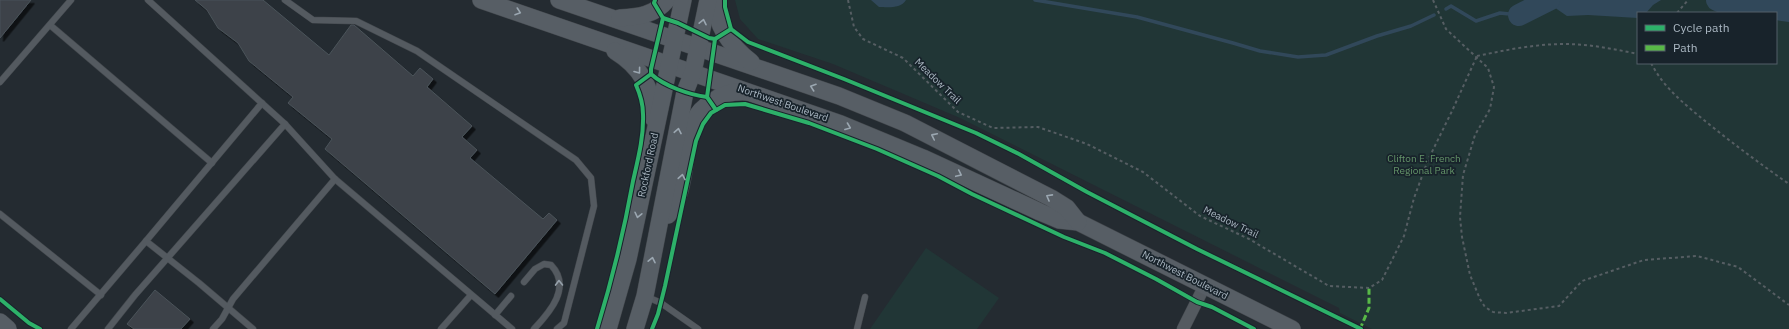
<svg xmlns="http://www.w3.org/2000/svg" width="1789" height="329" viewBox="0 0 1789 329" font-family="'IBM Plex Sans',sans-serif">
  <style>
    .green { fill: #213636; fill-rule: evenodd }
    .water { fill: #31485a }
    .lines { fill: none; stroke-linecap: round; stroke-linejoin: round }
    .stream { stroke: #31485a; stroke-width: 3.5 }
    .river { stroke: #31485a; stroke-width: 22 }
    .building { fill: #3c4348; stroke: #4b535a; filter: url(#shadow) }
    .lane-casing { stroke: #42474c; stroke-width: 7 }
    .street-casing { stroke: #42474c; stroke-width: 13 }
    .secondary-casing { stroke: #42474c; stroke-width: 18 }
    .path { stroke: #565e63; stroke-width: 2; stroke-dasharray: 3 3; stroke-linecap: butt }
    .lane { stroke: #545a60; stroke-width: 6 }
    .street { stroke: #545a60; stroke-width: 12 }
    .secondary { stroke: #575e65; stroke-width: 17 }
    .quiet { stroke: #58b947; stroke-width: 3; stroke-dasharray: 6 3; stroke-linecap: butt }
    .cycleway-casing { stroke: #18232b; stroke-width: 6 }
    .cycleway { stroke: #2db169; stroke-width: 4 }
    .oneway { stroke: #9ba7b1 }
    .oneway2 { stroke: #96a1ab }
    .labels { text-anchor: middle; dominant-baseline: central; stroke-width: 3.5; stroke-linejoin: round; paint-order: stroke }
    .street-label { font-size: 10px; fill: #acb9c4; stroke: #18232b }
    .park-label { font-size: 10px; fill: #649469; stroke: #18232b }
  </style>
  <defs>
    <filter id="shadow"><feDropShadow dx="3.5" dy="3.5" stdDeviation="0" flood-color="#0009"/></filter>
  </defs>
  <rect width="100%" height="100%" fill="#242b31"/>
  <g class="green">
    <path d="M735,0H1789V329H1372L1340,313L1339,308L960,118L833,64L758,39L740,19ZM1638,13H1776V63H1638Z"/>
    <path d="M926,248L999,298L977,329H870Z"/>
  </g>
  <g class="water">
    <path d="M871,0H906C901,9 887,7 879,7Z"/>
    <path d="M1532,0H1661L1653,5L1646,13H1638V18L1588,15L1567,16L1551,5L1539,9Z"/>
  </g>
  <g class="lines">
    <g class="stream">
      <path d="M1035,0L1137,17L1233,43L1260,51L1298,57L1326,55L1377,36L1411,26L1434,15"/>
      <path d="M1446,9L1451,6L1476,21L1500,13L1519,15"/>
    </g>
    <g class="river">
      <path d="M1717,0L1726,4L1764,7L1789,11"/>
      <path d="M1519,15L1549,0"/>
    </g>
  </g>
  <g class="building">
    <path d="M0,0H31L0,38Z"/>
    <path d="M195,0H263L329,55L351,25H354L413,76L420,68L433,79L427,87L472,126L462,137L477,150L470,158L543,219L549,213L557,220L495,294L325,149L332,139L288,103L293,97L249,61L238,43L218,28L207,10Z"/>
    <path d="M155,290L190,319L181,329H134L127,324Z"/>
  </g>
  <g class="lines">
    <defs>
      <g id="lane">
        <path d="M148,0L285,124L335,179L512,329"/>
        <path d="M285,0L313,20L356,21L417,51L576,160L591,178L594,206L564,323L557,329"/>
        <path d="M50,25L212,163"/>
        <path d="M0,82L71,0"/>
        <path d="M0,214L101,295"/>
        <path d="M146,241L262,103"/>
        <path d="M524,282L535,269L544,264L551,265C572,287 550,312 534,329"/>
        <path d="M645,296L661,303L698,329"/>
        <path d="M495,315L511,296"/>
        <path d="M71,329L146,241L199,283L253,329"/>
        <path d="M108,329L135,295L285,124"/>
        <path d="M213,329L222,319L233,299L335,179"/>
        <path d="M441,329L471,295"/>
        <path d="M857,329L865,297"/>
      </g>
      <path id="street" d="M1183,329L1205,285"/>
      <g id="secondary">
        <path d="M481,0L841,124L923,158L1040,212L1059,220L1078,222L1292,329"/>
        <path d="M559,0L839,96L905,123L1051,198L1067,208L1078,222"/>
        <path d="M716,0C715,27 732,47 751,62"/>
        <path d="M620,18C638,17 655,15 667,0"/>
        <path d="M615,51C641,67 652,87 653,118"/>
        <path d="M668,215C688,191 682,148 695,120C698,112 705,106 712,102C722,94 734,91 747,92"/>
        <path d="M0,322L8,329"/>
        <path d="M608,329L628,259L683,0"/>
        <path d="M635,329L645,296L685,92L693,72L708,0"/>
      </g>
    </defs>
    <use href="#lane" class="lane-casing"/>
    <use href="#street" class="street-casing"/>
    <use href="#secondary" class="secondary-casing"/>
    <g class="path">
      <path d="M848,0L854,27L863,39L903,58L958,112L993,128L1038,127L1087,144L1143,172L1200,216L1249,239L1329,286L1369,288L1382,280L1404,236L1414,198L1428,160L1452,111L1477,56"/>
      <path d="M1433,0L1446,29L1488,68L1494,87L1490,109L1475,135L1463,175L1460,217L1462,237L1470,275L1480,299L1485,307L1493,312L1506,313L1559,306L1582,281L1644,260L1697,256L1738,267L1789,305"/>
      <path d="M1677,13L1688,0"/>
      <path d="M1477,56C1506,50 1535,44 1565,44C1589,44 1614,49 1638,54"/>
      <path d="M1651,63C1665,90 1687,106 1710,125C1736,146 1762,165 1789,184"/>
    </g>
    <use href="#lane" class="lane"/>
    <use href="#street" class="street"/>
    <use href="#secondary" class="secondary"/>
    <path class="quiet" d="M1360,329L1369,308V288"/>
    <defs>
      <g id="cycleway">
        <path d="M655,0L654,3L663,18L678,23L709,38L715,39L731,29"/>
        <path d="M725,0V7L731,29L748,42L844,79L976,133L1019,154L1087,192L1197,249L1361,329"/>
        <path d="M663,18L651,69V74C664,86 690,95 707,97"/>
        <path d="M715,39L707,97L716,110"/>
        <path d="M0,299L29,323L40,329"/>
        <path d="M597,329C612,280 624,231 633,181C638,159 644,136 643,114C643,103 640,94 636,85L651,74"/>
        <path d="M652,329L658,314L665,286L696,141L703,124L711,113L725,105L745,104L809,123L877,149L938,176L972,194L1064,237L1105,253L1156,279L1197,302L1212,307L1254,329"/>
      </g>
    </defs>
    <use href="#cycleway" class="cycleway-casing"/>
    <use href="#cycleway" class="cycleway"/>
  </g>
  <defs><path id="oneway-chevron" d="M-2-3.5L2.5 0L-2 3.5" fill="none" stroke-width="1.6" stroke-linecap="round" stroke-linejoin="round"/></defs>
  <g class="oneway">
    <use href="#oneway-chevron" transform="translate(518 12) rotate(19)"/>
    <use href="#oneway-chevron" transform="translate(703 22) rotate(-78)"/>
    <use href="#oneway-chevron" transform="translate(638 71) rotate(53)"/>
    <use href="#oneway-chevron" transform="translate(813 87) rotate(-161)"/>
    <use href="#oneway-chevron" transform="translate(848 127) rotate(21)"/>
    <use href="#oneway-chevron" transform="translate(678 131) rotate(-79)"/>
    <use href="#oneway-chevron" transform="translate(934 136) rotate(-154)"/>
    <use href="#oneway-chevron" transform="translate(959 174) rotate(25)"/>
    <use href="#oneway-chevron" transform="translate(682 177) rotate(-80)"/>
    <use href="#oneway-chevron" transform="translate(1049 197) rotate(-151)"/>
    <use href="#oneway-chevron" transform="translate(638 215) rotate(103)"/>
    <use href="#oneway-chevron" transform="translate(652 260) rotate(-78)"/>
  </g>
  <use class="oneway2" href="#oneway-chevron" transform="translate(559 283) rotate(-91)"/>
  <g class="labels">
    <g class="street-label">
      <text transform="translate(938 81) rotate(44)">Meadow Trail</text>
      <text transform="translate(783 103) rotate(19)">Northwest Boulevard</text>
      <text transform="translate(648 165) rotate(-78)">Rockford Road</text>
      <text transform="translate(1231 222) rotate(26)">Meadow Trail</text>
      <text transform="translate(1185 275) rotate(27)">Northwest Boulevard</text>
    </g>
    <g class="park-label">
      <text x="1424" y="158">Clifton E. French<tspan x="1424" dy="12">Regional Park</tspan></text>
    </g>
  </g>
  <rect x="1637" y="12" width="140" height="52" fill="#18232b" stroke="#535f68"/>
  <rect x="1645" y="25" width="20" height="6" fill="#2db169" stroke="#535f68"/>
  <text x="1673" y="32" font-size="12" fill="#acb9c4">Cycle path</text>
  <rect x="1645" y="45" width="20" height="6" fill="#58b947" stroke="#535f68"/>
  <text x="1673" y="52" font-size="12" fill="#acb9c4">Path</text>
</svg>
